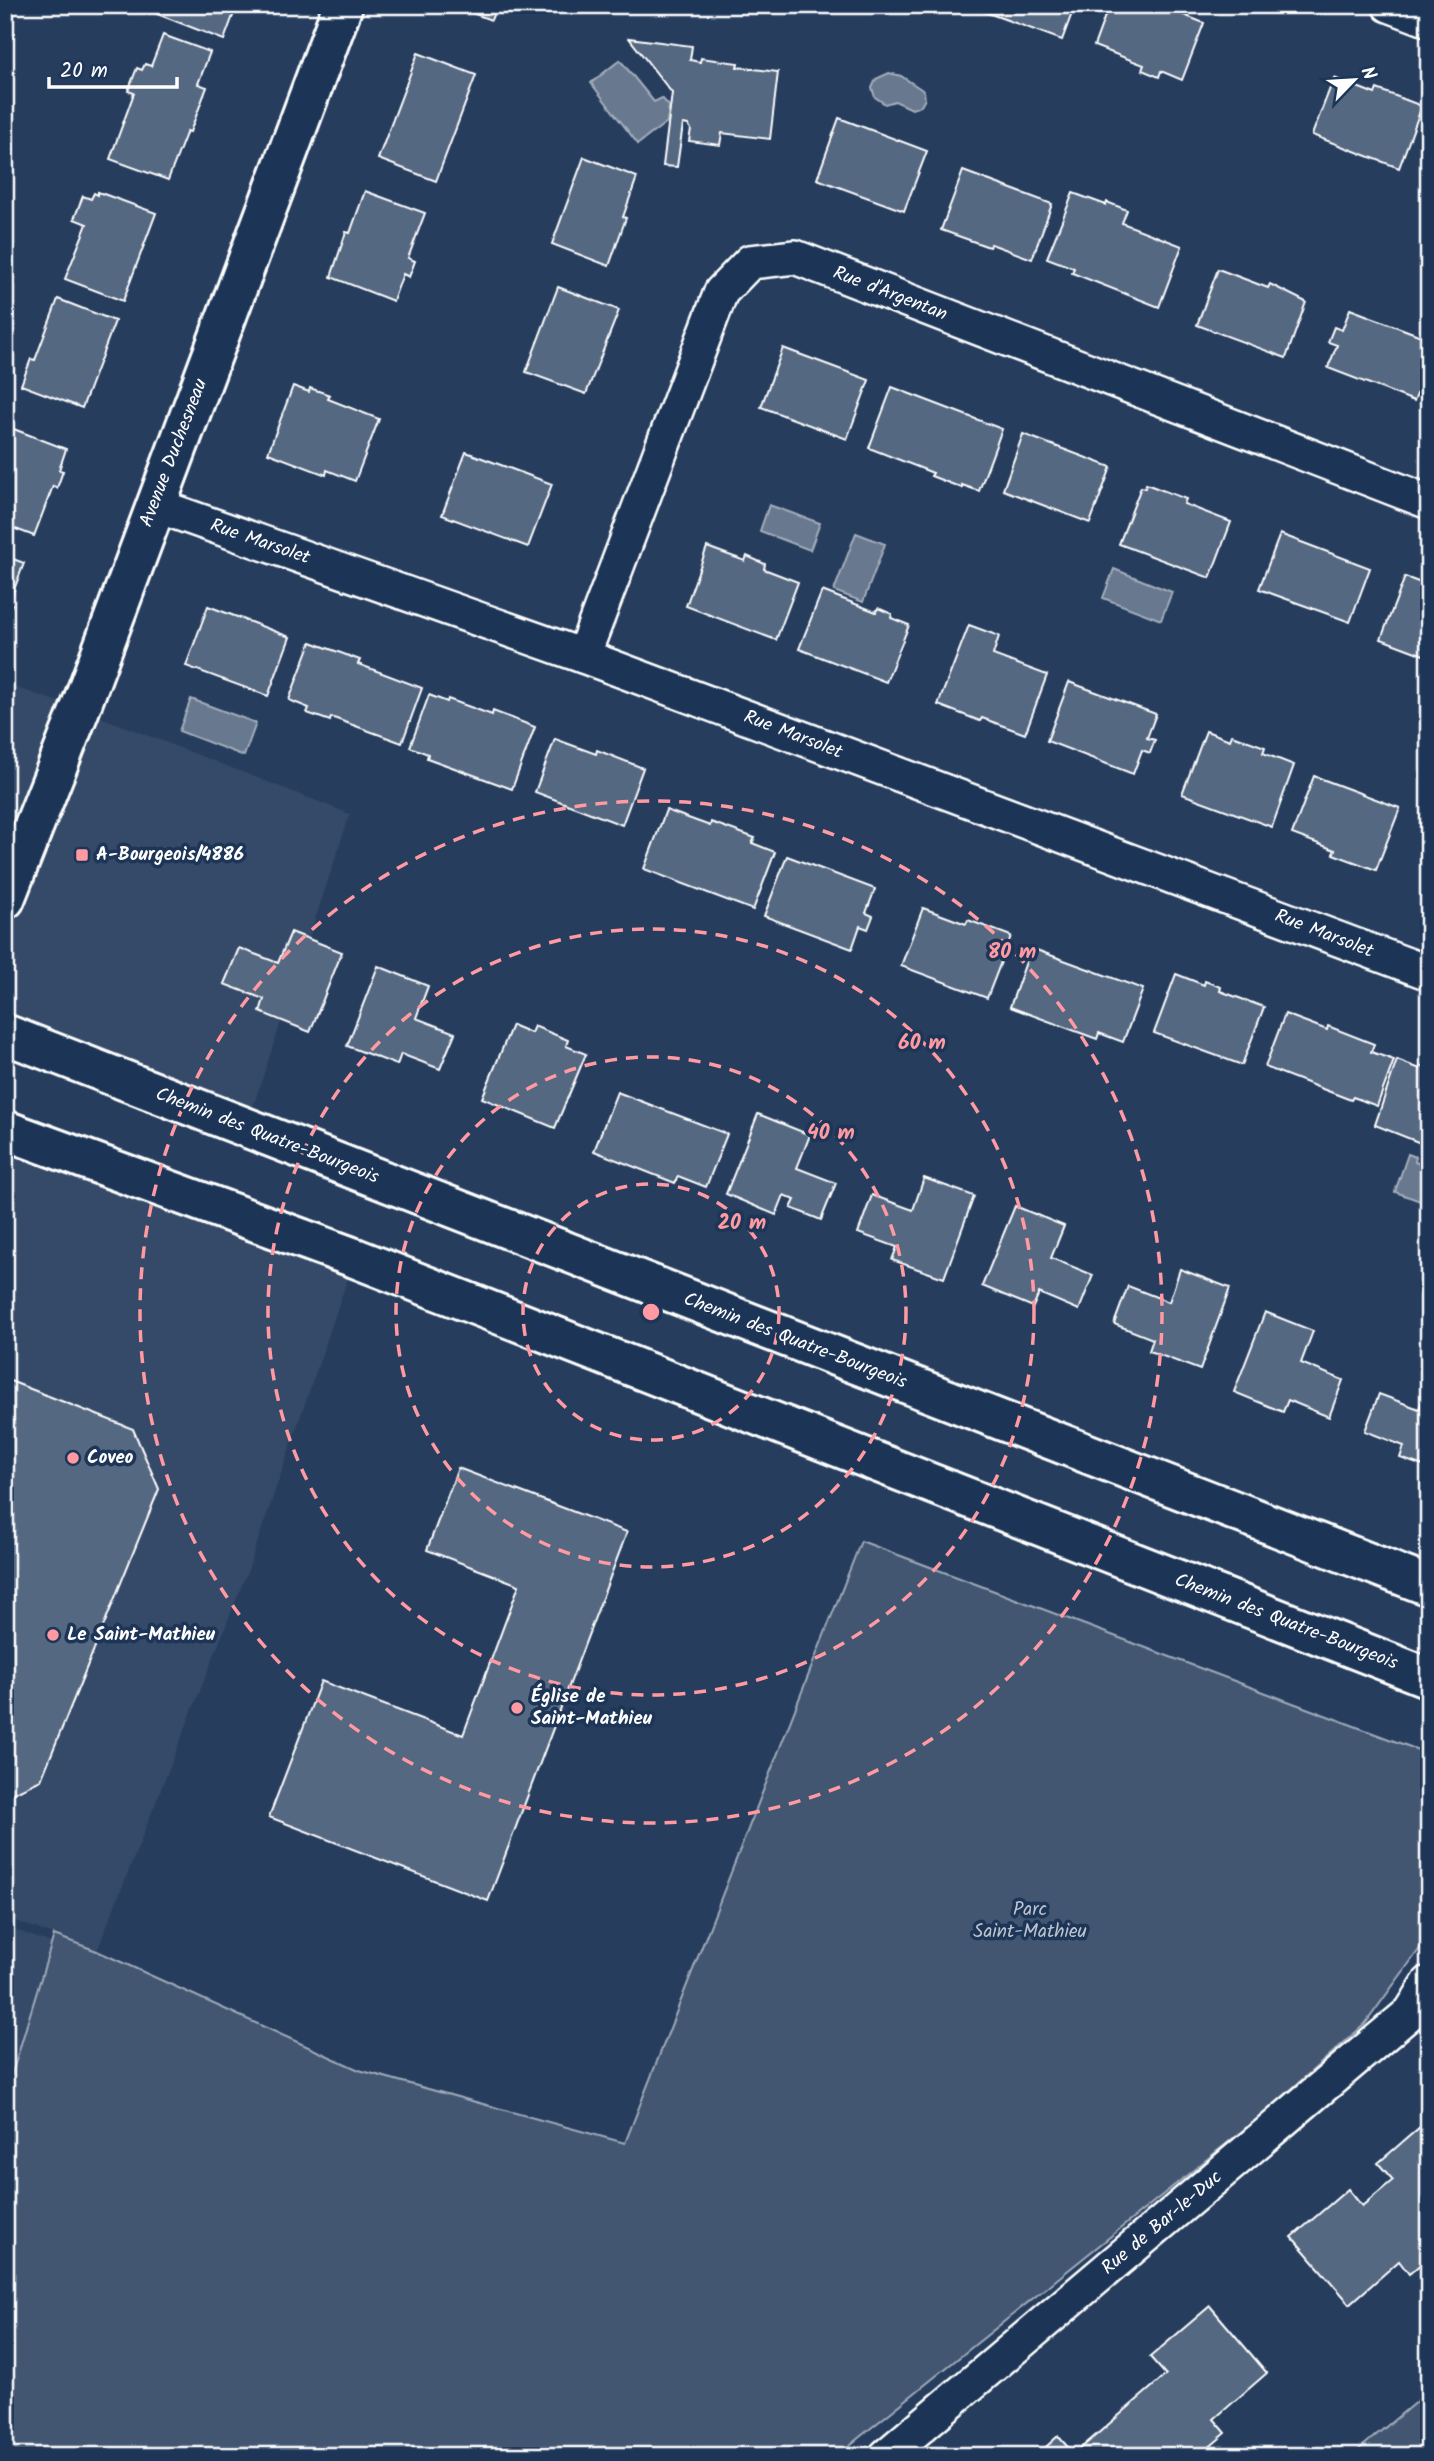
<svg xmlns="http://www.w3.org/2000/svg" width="1434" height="2461" viewBox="0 0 1434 2461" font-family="Kalam,sans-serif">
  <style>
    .built { fill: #344a68 }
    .green { fill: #425672; stroke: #a0aab8; stroke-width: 2 }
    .water { fill: #67788e; stroke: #a4aebb; stroke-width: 2 }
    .building { fill: #556781; stroke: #fff; stroke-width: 2 }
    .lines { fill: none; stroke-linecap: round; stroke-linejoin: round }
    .minor-casing { stroke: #fff; stroke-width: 38 }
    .tertiary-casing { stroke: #fff; stroke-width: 44 }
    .secondary-casing { stroke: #fff; stroke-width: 44 }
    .minor { stroke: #1d3557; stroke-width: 33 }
    .tertiary { stroke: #1d3557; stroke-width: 38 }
    .secondary { stroke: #1d3557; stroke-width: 38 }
    .ring { fill: none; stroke: #ff9aa2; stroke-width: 3.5; stroke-dasharray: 12 9 }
    .poi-dot { fill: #ff9aa2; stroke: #1d3557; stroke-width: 2.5 }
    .labels { text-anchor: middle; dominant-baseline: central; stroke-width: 7; stroke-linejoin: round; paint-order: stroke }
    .street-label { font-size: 19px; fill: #fff; stroke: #1d3557 }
    .poi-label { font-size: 19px; font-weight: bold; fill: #fff; stroke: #1d3557; text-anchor: start }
    .park-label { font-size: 19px; fill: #bdc4ce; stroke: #1d3557 }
    .centre { fill: #ff9aa2; stroke: #1d3557; stroke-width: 3.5 }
    .ring-label { font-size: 21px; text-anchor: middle; font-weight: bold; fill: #ff9aa2; stroke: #1d3557; stroke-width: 7; stroke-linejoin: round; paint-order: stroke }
  </style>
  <rect width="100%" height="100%" fill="#263d5e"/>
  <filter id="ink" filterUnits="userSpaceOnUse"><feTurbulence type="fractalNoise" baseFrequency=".0143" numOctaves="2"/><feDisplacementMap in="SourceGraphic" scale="14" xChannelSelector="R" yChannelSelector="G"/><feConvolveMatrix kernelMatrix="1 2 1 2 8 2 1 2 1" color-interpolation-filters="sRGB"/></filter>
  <g filter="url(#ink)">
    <g class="built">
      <path d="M5,684L80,709L350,814L246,1128L5,1034Z"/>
      <path d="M5,1131L355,1258L248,1570L97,1951L5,1917Z"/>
      <path d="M5,1926L51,1943L5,2094Z"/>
    </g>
    <g class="green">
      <path d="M861,1541L1429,1754V1936L1365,2024L1261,2116L836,2456H5V2097L54,1935L97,1951L359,2070L625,2143Z"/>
      <path d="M1429,2391V2456H1351Z"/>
    </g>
    <g class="water">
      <path d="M620,60L654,102L662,98L669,106L667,122L638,144L591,83Z"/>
      <path d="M889,73L901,76L924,91L925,99L921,106L912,109L895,101L885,104L875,97L872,88L876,79Z"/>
      <path d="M769,505L820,523L810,550L760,531Z"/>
      <path d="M856,533L885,544L863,602L834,591Z"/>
      <path d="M1114,569L1172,592L1161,620L1103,598Z"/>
      <path d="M191,699L256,723L244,756L179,731Z"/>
      <path d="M1408,1154L1416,1157L1415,1162L1429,1167V1204L1395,1192Z"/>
    </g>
    <g class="building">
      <path d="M161,5H237L224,40L157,14Z"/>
      <path d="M451,5H497L491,20Z"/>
      <path d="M978,5H1075L1062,40L977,9Z"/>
      <path d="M1109,5H1145L1155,9L1159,5L1204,23L1182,80L1161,71L1159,77L1142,70L1144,65L1094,46Z"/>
      <path d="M163,35L210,52L198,84L207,87L190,132L187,131L168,180L110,159L134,93L128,91L137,68L142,70L145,64L151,66Z"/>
      <path d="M629,38L692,46L690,60L700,62L701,58L738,63L737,67L778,72L770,139L722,133L720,145L689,141L691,129L688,125L683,124L677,167L663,166L672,93Z"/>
      <path d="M418,53L476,75L436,181L378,159Z"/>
      <path d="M1334,78L1375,94L1377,89L1422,106L1399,168L1312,135Z"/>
      <path d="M839,118L927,151L904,211L817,179Z"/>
      <path d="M584,157L637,177L623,217L626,218L609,266L552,244Z"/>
      <path d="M963,171L1052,204L1032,259L991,244L989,247L941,230Z"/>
      <path d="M365,191L425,213L408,258L415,261L409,277L403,274L393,301L331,277L346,232L350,233Z"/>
      <path d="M98,192L156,213L123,301L65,279L87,224L74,219L83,196L91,199L94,193L98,195Z"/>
      <path d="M1073,193L1106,205L1107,202L1127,210L1122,223L1182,246L1159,307L1072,273L1074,268L1047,258Z"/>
      <path d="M1218,269L1268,288L1270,284L1306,302L1286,358L1197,325Z"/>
      <path d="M558,287L619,310L586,394L526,372Z"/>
      <path d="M58,299L115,321L82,408L21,385L31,359L35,360Z"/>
      <path d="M1350,309L1429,339V362L1414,401L1328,368L1337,345L1328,342L1334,327L1342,330Z"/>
      <path d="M783,348L869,380L847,439L761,407Z"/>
      <path d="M293,386L309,392L310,388L330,395L328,399L379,419L355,481L327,470L326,475L268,453Z"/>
      <path d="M892,387L1002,429L979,491L962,485V488L931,476L933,473L869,448Z"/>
      <path d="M11,428L66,449L59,470L63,471L57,488L53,486L34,536L5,525V429L9,431Z"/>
      <path d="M1023,434L1111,467L1090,523L1003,490Z"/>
      <path d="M466,452L552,484L528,547L442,515Z"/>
      <path d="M1146,484L1186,499L1184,504L1231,522L1210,578L1119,544L1141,487L1145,488Z"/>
      <path d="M1280,534L1370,568L1350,622L1259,589Z"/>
      <path d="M707,547L745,561L747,556L765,564L764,569L798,582L776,640L686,606Z"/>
      <path d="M5,556L24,563L9,603L12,604L5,622Z"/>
      <path d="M1405,577L1429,586V657L1381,639Z"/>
      <path d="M822,591L876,612L878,608L892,614L891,618L909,625L886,682L799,649Z"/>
      <path d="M208,606L290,637L268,696L186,666Z"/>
      <path d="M969,625L999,636L993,655L1047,675L1025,734L982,718L980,721L938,705Z"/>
      <path d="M311,642L360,660L358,664L422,688L402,743L331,717L330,721L307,713L309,708L289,700Z"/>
      <path d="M1069,682L1156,714L1147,738L1155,740L1150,753L1142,750L1133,774L1047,741Z"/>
      <path d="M429,695L447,702L448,699L492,715L493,711L535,727L512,789L427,758L428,754L410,747Z"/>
      <path d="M1206,731L1230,740L1232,735L1265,747L1263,753L1294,765L1272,827L1182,794Z"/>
      <path d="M555,739L596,754L597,750L643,768L622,825L535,792Z"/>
      <path d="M1314,776L1400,808L1376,870L1333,854L1335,850L1292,834Z"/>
      <path d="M666,810L710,826L711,822L755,838L752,843L775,852L753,910L644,869Z"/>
      <path d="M787,856L875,889L866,913L873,916L868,929L860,926L852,949L764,916Z"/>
      <path d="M923,908L966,924L968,920L1011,936L987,998L901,966Z"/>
      <path d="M291,932L342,952L310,1032L260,1012L264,999L224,984L239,948L278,963Z"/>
      <path d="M1031,948L1143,989L1123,1042L1099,1033L1097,1039L1010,1007Z"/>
      <path d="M378,966L428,986L416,1018L455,1033L440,1069L401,1054L397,1065L347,1046Z"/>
      <path d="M1176,974L1204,985L1205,981L1221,987L1220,991L1264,1007L1242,1065L1154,1033Z"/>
      <path d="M1285,1014L1327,1030L1328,1026L1374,1044L1371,1052L1394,1060L1377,1106L1353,1097L1351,1100L1265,1067Z"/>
      <path d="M512,1025L531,1033L534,1026L568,1040L566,1046L586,1054L555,1128L482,1098Z"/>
      <path d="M1397,1060L1420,1069L1421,1066L1429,1069V1132L1423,1144L1375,1125Z"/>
      <path d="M617,1092L727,1134L706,1187L678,1176L675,1183L594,1151Z"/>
      <path d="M758,1114L810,1135L797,1168L836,1183L821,1220L791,1208L795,1200L784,1195L776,1215L726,1194Z"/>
      <path d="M924,1178L974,1196L944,1278L892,1260L897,1247L858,1233L872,1195L913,1210Z"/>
      <path d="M1015,1206L1064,1226L1051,1258L1093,1275L1079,1310L1039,1293L1033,1307L982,1286Z"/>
      <path d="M1180,1269L1230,1288L1200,1370L1149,1351L1153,1339L1114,1324L1128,1286L1169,1302Z"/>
      <path d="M1265,1312L1313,1331L1301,1363L1343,1380L1329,1417L1288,1400L1283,1412L1234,1392Z"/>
      <path d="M5,1379L133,1429L159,1489L41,1780L5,1797Z"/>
      <path d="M1429,1384V1468L1400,1458L1404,1446L1365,1431L1379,1394L1419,1409Z"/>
      <path d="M458,1468L627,1532L488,1901L269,1817L321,1681L463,1735L519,1585L427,1550Z"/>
      <path d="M1427,2121L1429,2257L1409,2274L1399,2261L1350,2304L1292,2237L1348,2189L1362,2206L1393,2180L1378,2163Z"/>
      <path d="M1210,2306L1267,2373L1214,2419L1226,2433L1199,2456H1036L1058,2436L1074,2454L1166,2375L1150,2357Z"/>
    </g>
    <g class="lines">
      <defs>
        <g id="minor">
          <path d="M1389,5L1429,20"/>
          <path d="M155,505L583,656L1429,973"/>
          <path d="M583,656L721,292L750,262L795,257L1429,502"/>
          <path d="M886,2456L1411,2012L1429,1983"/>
        </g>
        <path id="tertiary" d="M5,899L80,709L343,5"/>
        <g id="secondary">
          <path d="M5,1034L1429,1586"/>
          <path d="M5,1130L355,1258L1429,1678"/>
        </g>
      </defs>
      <use href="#minor" class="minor-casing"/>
      <use href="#tertiary" class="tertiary-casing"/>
      <use href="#secondary" class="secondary-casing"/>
      <use href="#minor" class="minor"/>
      <use href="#tertiary" class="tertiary"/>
      <use href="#secondary" class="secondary"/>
    </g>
  </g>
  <g class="ring">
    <circle cx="651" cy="1312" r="128"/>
    <circle cx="651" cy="1312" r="255"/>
    <circle cx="651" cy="1312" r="383"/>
    <circle cx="651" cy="1312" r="511"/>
  </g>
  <g class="poi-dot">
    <rect x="75" y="848" width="14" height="14" rx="3.5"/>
    <circle cx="73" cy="1458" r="7"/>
    <circle cx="53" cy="1635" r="7"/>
    <circle cx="517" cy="1708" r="7"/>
  </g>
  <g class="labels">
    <g class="street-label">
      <text transform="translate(890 294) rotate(21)">Rue d'Argentan</text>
      <text transform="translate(174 453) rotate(-69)">Avenue Duchesneau</text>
      <text transform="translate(260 542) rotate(19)">Rue Marsolet</text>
      <text transform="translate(793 735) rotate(21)">Rue Marsolet</text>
      <text transform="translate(1324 934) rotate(21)">Rue Marsolet</text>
      <text transform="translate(267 1136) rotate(21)">Chemin des Quatre-Bourgeois</text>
      <text transform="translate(795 1341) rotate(21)">Chemin des Quatre-Bourgeois</text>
      <text transform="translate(1286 1622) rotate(21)">Chemin des Quatre-Bourgeois</text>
      <text transform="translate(1162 2223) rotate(-40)">Rue de Bar-le-Duc</text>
    </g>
    <g class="poi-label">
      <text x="96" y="855">A-Bourgeois/4886</text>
      <text x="87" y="1458">Coveo</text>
      <text x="67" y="1635">Le Saint-Mathieu</text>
      <text x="531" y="1697">Église de<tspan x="531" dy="22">Saint-Mathieu</tspan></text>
    </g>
    <g class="park-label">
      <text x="1030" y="1910">Parc<tspan x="1030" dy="22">Saint-Mathieu</tspan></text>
    </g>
  </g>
  <circle cx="651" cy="1312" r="10" class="centre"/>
  <g class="ring-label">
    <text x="1012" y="958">80 m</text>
    <text x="922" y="1049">60 m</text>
    <text x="831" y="1139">40 m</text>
    <text x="742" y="1229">20 m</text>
  </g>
  <rect width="1434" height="2461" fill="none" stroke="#1d3557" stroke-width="28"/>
  <rect x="14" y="14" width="1406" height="2433" fill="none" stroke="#fff" stroke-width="2.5" filter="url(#ink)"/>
  <g transform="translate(1354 80) rotate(65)" stroke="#1d3557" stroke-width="5" paint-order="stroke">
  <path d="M0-5L12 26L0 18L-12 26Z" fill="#ffffff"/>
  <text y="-10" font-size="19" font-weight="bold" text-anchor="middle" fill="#ffffff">N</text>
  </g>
  <path d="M49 77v10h128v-10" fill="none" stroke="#ffffff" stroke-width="3.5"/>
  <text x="60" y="77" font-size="21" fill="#ffffff" stroke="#1d3557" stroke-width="5" paint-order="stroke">20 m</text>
</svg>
